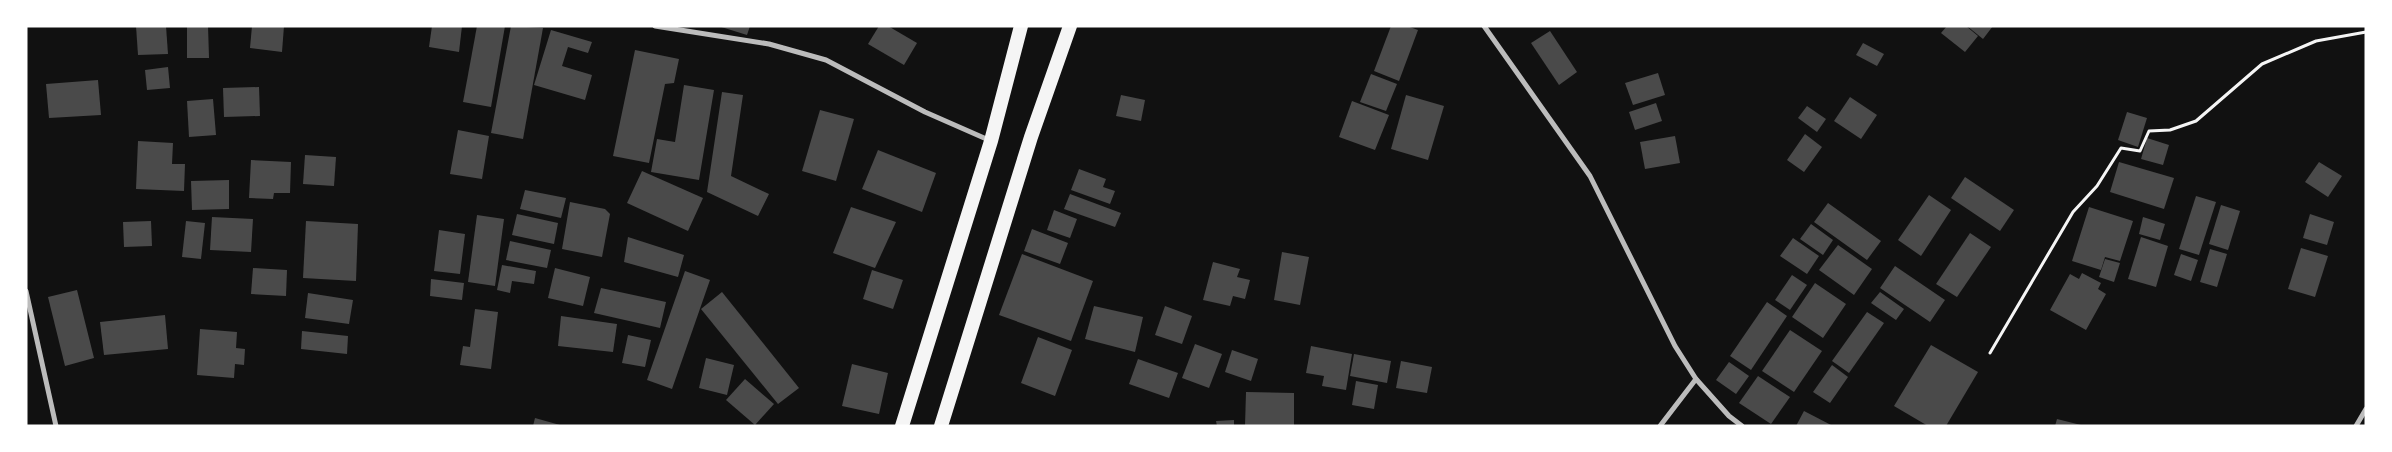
<svg xmlns="http://www.w3.org/2000/svg" width="2392" height="452" viewBox="0 0 2392 452" font-family="Lato,sans-serif">
  <style>
    .building { fill: #4a4a4a }
    .lines { fill: none; stroke-linecap: round; stroke-linejoin: round }
    .path { stroke: #f5f5f5; stroke-width: 3 }
    .minor { stroke: #bcbcbc; stroke-width: 5 }
    .trunk { stroke: #f5f5f5; stroke-width: 14 }
  </style>
  <rect width="100%" height="100%" fill="#111"/>
  <g class="building">
    <path d="M136,26H166L168,54L138,55Z"/>
    <path d="M187,26H208L209,58H187Z"/>
    <path d="M252,26H284L282,52L250,48Z"/>
    <path d="M432,26H462L459,52L429,47Z"/>
    <path d="M477,26H505L491,107L463,102Z"/>
    <path d="M511,26L543,28L523,139L491,133Z"/>
    <path d="M718,26H750L747,35Z"/>
    <path d="M879,26H888L917,43L904,65L868,44Z"/>
    <path d="M1391,26H1407L1418,30L1399,81L1374,71Z"/>
    <path d="M1947,26H1966L1978,36L1965,52L1941,33Z"/>
    <path d="M1967,26H1993L1983,39Z"/>
    <path d="M551,30L592,42L588,53L568,47L562,66L592,75L585,100L534,85Z"/>
    <path d="M1550,31L1577,72L1559,85L1531,43Z"/>
    <path d="M1863,43L1884,54L1877,66L1856,55Z"/>
    <path d="M635,50L679,59L674,83L665,84L649,163L613,156Z"/>
    <path d="M168,67L170,88L147,90L145,70Z"/>
    <path d="M1658,73L1665,95L1633,105L1625,83Z"/>
    <path d="M1371,74L1397,84L1386,111L1360,102Z"/>
    <path d="M98,80L101,115L49,118L46,84Z"/>
    <path d="M684,85L714,90L699,180L651,172L657,139L675,142Z"/>
    <path d="M259,87L260,116L224,117L223,88Z"/>
    <path d="M722,92L743,95L731,176L769,194L758,216L707,192Z"/>
    <path d="M1121,95L1145,100L1141,121L1116,116Z"/>
    <path d="M1406,95L1444,106L1428,160L1391,149Z"/>
    <path d="M1850,97L1877,115L1861,139L1834,121Z"/>
    <path d="M213,99L216,135L189,137L187,101Z"/>
    <path d="M1352,101L1389,115L1375,150L1339,137Z"/>
    <path d="M1656,103L1662,121L1635,130L1629,112Z"/>
    <path d="M1807,106L1826,119L1817,132L1798,118Z"/>
    <path d="M820,110L854,119L836,181L802,171Z"/>
    <path d="M2127,112L2147,118L2138,147L2118,140Z"/>
    <path d="M458,130L489,136L482,179L450,174Z"/>
    <path d="M1805,134L1822,147L1804,172L1787,160Z"/>
    <path d="M1675,136L1680,163L1645,169L1640,142Z"/>
    <path d="M2147,138L2169,145L2163,165L2141,159Z"/>
    <path d="M138,141L173,143L172,164H185L184,191L136,189Z"/>
    <path d="M878,150L936,173L922,212L862,189Z"/>
    <path d="M305,155L336,157L334,186L303,184Z"/>
    <path d="M251,160L291,162L290,193H274L273,199L249,198Z"/>
    <path d="M2119,162L2174,178L2164,209L2110,192Z"/>
    <path d="M2319,162L2342,176L2328,197L2305,182Z"/>
    <path d="M1079,169L1106,179L1103,187L1115,191L1110,204L1071,190Z"/>
    <path d="M642,171L703,198L688,231L627,203Z"/>
    <path d="M1965,177L2014,210L2000,231L1951,198Z"/>
    <path d="M229,180V209L192,210L191,181Z"/>
    <path d="M525,190L566,198L561,218L520,209Z"/>
    <path d="M1070,194L1121,213L1115,227L1064,209Z"/>
    <path d="M1929,195L1951,210L1921,256L1898,240Z"/>
    <path d="M2196,196L2216,202L2199,255L2179,249Z"/>
    <path d="M570,202L605,209L610,214L602,257L562,249Z"/>
    <path d="M1828,203L1881,241L1867,260L1814,222Z"/>
    <path d="M2221,205L2240,211L2228,250L2209,244Z"/>
    <path d="M851,207L896,222L875,268L833,253Z"/>
    <path d="M2089,207L2133,221L2120,261L2105,257L2101,270L2072,261Z"/>
    <path d="M1054,210L1077,219L1070,238L1047,230Z"/>
    <path d="M517,214L558,223L554,244L512,235Z"/>
    <path d="M2310,214L2334,222L2327,245L2303,238Z"/>
    <path d="M477,215L504,219L495,286L468,282Z"/>
    <path d="M212,217L253,219L251,252L210,250Z"/>
    <path d="M2143,217L2165,224L2160,240L2139,234Z"/>
    <path d="M151,221L152,246L124,247L123,222Z"/>
    <path d="M186,221L205,223L201,259L182,257Z"/>
    <path d="M306,221L358,224L356,281L303,278Z"/>
    <path d="M1811,224L1833,240L1823,255L1800,239Z"/>
    <path d="M1032,229L1068,243L1060,264L1024,251Z"/>
    <path d="M439,230L465,234L460,274L434,271Z"/>
    <path d="M1970,233L1991,247L1957,297L1936,284Z"/>
    <path d="M628,237L684,255L678,277L624,262Z"/>
    <path d="M2141,237L2168,246L2156,287L2128,279Z"/>
    <path d="M1793,238L1819,256L1807,274L1780,256Z"/>
    <path d="M510,241L551,250L547,268L506,260Z"/>
    <path d="M1838,245L1872,269L1854,295L1819,270Z"/>
    <path d="M2301,248L2328,256L2315,297L2288,289Z"/>
    <path d="M2210,249L2227,254L2217,287L2200,282Z"/>
    <path d="M1282,252L1309,257L1300,305L1274,300Z"/>
    <path d="M1022,254L1093,281L1071,341L999,315Z"/>
    <path d="M2181,254L2198,260L2191,281L2174,275Z"/>
    <path d="M2105,259L2120,263L2114,282L2099,277Z"/>
    <path d="M1213,262L1240,269L1237,277L1250,280L1245,299L1233,296L1230,306L1203,300Z"/>
    <path d="M502,265L536,271L534,284L512,281L510,293L497,290Z"/>
    <path d="M1895,266L1945,300L1930,322L1880,288Z"/>
    <path d="M253,268L287,270L286,296L251,294Z"/>
    <path d="M555,268L590,277L583,306L548,298Z"/>
    <path d="M872,270L903,280L893,309L863,299Z"/>
    <path d="M685,271L710,280L672,389L647,380Z"/>
    <path d="M2082,273L2101,283L2098,289L2106,294L2086,330L2050,310L2070,274L2079,279Z"/>
    <path d="M1792,275L1807,285L1790,310L1775,300Z"/>
    <path d="M431,279L464,283L462,300L430,296Z"/>
    <path d="M1815,283L1846,304L1823,338L1792,317Z"/>
    <path d="M601,288L666,302L660,328L594,313Z"/>
    <path d="M77,290L94,358L65,366L48,297Z"/>
    <path d="M722,292L799,388L778,404L701,309Z"/>
    <path d="M1880,292L1904,309L1896,320L1871,303Z"/>
    <path d="M308,293L353,300L349,324L305,318Z"/>
    <path d="M1767,302L1787,316L1751,370L1730,356Z"/>
    <path d="M1094,306L1143,317L1135,352L1085,339Z"/>
    <path d="M1165,306L1192,316L1182,344L1155,335Z"/>
    <path d="M475,309L498,312L491,369L460,365L463,346L470,347Z"/>
    <path d="M1867,312L1884,323L1849,373L1832,361Z"/>
    <path d="M165,315L168,349L104,355L100,322Z"/>
    <path d="M561,316L617,324L613,352L558,346Z"/>
    <path d="M200,329L237,332L236,348L245,349L244,365L235,364L234,378L197,375Z"/>
    <path d="M1790,330L1822,351L1794,392L1762,371Z"/>
    <path d="M302,331L348,336L347,354L301,349Z"/>
    <path d="M628,335L651,340L645,367L622,363Z"/>
    <path d="M1038,337L1072,350L1055,396L1021,383Z"/>
    <path d="M1195,344L1222,354L1209,388L1182,378Z"/>
    <path d="M1931,345L1978,372L1946,426H1928L1894,406Z"/>
    <path d="M1311,346L1352,354L1346,390L1322,386L1324,376L1306,373Z"/>
    <path d="M1232,350L1258,359L1251,381L1225,372Z"/>
    <path d="M1354,354L1391,361L1387,383L1350,376Z"/>
    <path d="M706,358L734,365L727,395L699,388Z"/>
    <path d="M1138,359L1178,373L1169,398L1129,384Z"/>
    <path d="M1401,361L1432,367L1427,393L1396,388Z"/>
    <path d="M1729,362L1749,376L1736,394L1716,380Z"/>
    <path d="M852,364L888,373L879,414L842,406Z"/>
    <path d="M1832,365L1848,377L1830,403L1813,392Z"/>
    <path d="M1758,376L1790,397L1771,424L1739,403Z"/>
    <path d="M745,379L774,404L755,425L726,400Z"/>
    <path d="M1356,381L1378,385L1374,409L1352,405Z"/>
    <path d="M1246,392L1294,393V426H1245Z"/>
    <path d="M1804,411L1833,426H1796Z"/>
    <path d="M535,418L560,425L559,426H533Z"/>
    <path d="M2057,419L2081,425V426H2055Z"/>
    <path d="M1234,420V426H1217L1216,421Z"/>
  </g>
  <g class="lines">
    <path class="path" d="M1990,353L2073,212L2097,186L2121,148L2140,151L2149,131L2170,130L2196,121L2262,64L2316,41L2366,32"/>
    <g class="minor">
      <path d="M655,26L769,44L826,60L925,112L991,141"/>
      <path d="M1484,26L1590,176L1675,346L1696,379L1729,416L1742,426"/>
      <path d="M26,291L56,426"/>
      <path d="M1660,426L1696,379"/>
      <path d="M2356,426L2366,409"/>
    </g>
    <g class="trunk">
      <path d="M902,426L991,141L1021,26"/>
      <path d="M941,426L1031,137L1070,26"/>
    </g>
  </g>
  <rect width="2392" height="452" fill="none" stroke="#ffffff" stroke-width="55"/>
</svg>
